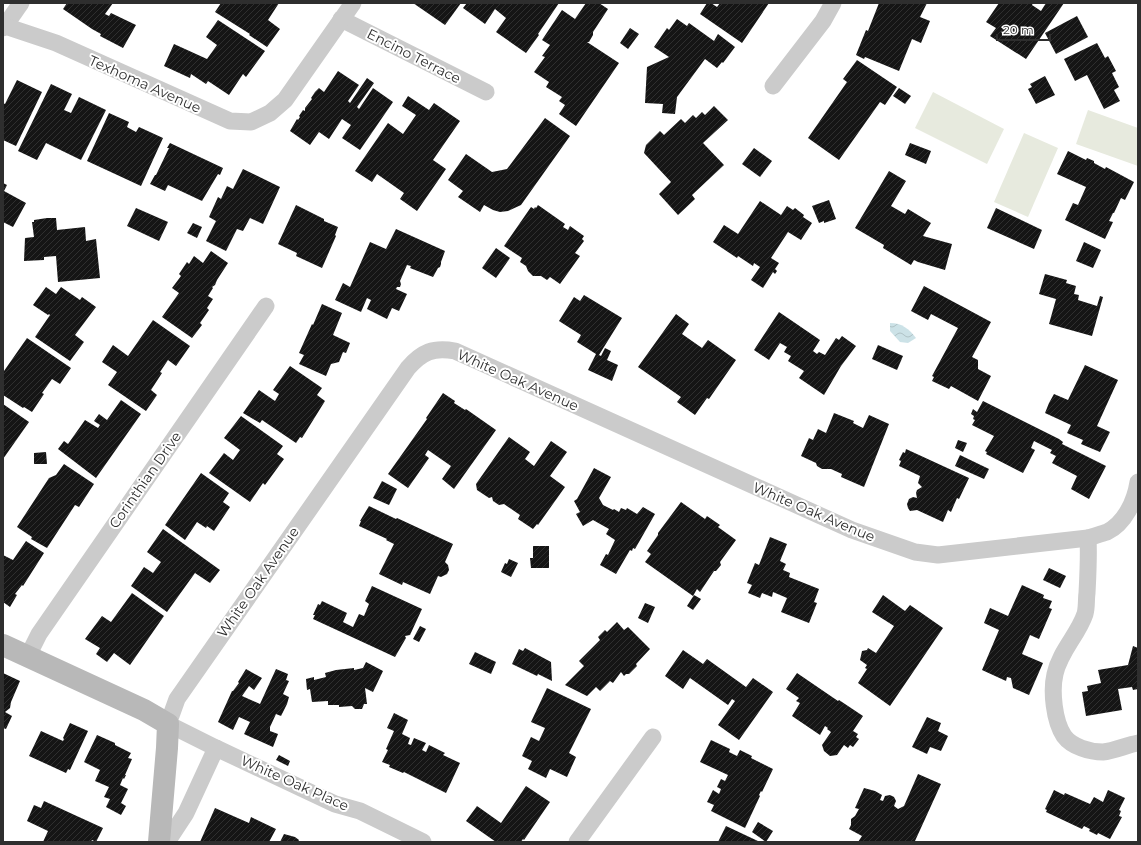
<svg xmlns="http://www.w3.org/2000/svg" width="1141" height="845" viewBox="0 0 1141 845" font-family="Montserrat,sans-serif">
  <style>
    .garden { fill: #e7eade }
    .water { fill: url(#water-waves) }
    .building { fill: url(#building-hatch) }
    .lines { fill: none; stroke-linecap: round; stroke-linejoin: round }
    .street { stroke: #cbcbcb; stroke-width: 17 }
    .secondary { stroke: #b8b8b8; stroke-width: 22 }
    .labels { text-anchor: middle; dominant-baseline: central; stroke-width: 4; stroke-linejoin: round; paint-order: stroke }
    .street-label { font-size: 14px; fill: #2e2e2e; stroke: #fff }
  </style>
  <defs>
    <pattern id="water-waves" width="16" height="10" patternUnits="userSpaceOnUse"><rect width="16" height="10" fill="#cce2e7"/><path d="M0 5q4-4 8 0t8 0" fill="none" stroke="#b0c2c6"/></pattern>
    <pattern id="building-hatch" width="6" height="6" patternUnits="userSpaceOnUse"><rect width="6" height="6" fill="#151515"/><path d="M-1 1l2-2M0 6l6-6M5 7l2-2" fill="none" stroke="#2f2f2f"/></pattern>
  </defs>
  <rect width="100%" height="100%" fill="#fff"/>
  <g class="garden">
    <path d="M933,92L1004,129L987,164L915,128Z"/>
    <path d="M1088,110L1138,128V166L1076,144Z"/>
    <path d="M1024,133L1058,148L1028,217L994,202Z"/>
  </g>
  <path class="water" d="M890,323C902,323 909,329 916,338L908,343L900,342L890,331Z"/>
  <g class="building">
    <path d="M67,3H113L105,14L109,16L111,13L136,25L123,48L100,36L101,34L92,29L63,9Z"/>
    <path d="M221,3H279L268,20L280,29L267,47L249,35L250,34L215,12Z"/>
    <path d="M413,3H461L445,25Z"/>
    <path d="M467,3H559L538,34L539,35L526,53L496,32L506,18L495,9L485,24L463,8Z"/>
    <path d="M586,3H599L608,9L593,32V35L589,42H587L619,63L576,126L559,114L565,105L559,101L562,97L546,87L549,82L534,72L545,57L542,56L550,45L542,40L562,10L575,19Z"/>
    <path d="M707,3H711L717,7L720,3H769L742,43L700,14Z"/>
    <path d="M879,3H927L920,17L930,21L921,43L912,39L899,71L865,57L864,59L856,55L866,30L868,31Z"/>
    <path d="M999,3H1033L1032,5L1041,11L1046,3H1064L1026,59L990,36L996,28L986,22Z"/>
    <path d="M1077,16L1088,37L1056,54L1045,33Z"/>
    <path d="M677,19L687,26L689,23L714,41L718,34L735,47L723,63L722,62L717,68L705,59L677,97L675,114L662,113L663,104L645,103L647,67L669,57L654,47L667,28L669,30Z"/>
    <path d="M218,20L265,51L246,77L243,74L229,95L208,81L206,84L191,74L190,78L164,66L174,44L207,59L217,45L206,37Z"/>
    <path d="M630,28L639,34L628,49L620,43Z"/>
    <path d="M1097,43L1105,58L1108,56L1116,71L1112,73L1119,87L1114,90L1120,101L1104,109L1087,75L1075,81L1064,59Z"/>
    <path d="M857,60L897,87L885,105L880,102L839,160L808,138L847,82L843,79Z"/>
    <path d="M338,71L359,85L348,101L350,103L367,78L374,83L357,107L359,109L373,88L393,102L360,150L342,138L351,125L342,119L329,139L319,132L310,145L290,131L297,119L298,120L300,117L299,116L303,110L305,111V108L312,99L311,98L315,92L319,88L324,92Z"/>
    <path d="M1045,76L1055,95L1036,104L1028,89L1032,87L1030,84Z"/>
    <path d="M17,80L42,92L16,146L3,140V103L5,104Z"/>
    <path d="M51,84L72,94L64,110L71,113L79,97L106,110L81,160L46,143L37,160L18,151Z"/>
    <path d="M899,88L911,96L905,104L893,96Z"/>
    <path d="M408,96L429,110L434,103L460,121L433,160L446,169L417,211L400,199L404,193L377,174L372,182L355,171L388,123L403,134L416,115L402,106Z"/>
    <path d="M714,106L728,120L703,143L724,165L692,195L695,199L678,215L659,194L671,182L644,153L646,145L660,131L664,135L681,119L685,123L693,115L696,118L702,112L705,115Z"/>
    <path d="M109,113L129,122L127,127L136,132L139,127L163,138L141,186L87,161Z"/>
    <path d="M545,118L570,136L521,205L508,211L500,212L493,210L484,205L480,212L458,197L463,191L448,180L466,154L492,172L507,169Z"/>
    <path d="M170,143L223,168L220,175L218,174L202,201L168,185L165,191L150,184L155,175H156L169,148H167Z"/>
    <path d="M910,143L931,151L926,164L905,155Z"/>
    <path d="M754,148L772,161L760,177L742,164Z"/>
    <path d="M1068,151L1086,160L1087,158L1094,161V163L1105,169L1106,167L1134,182L1125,200L1121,198L1114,213H1113L1109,221L1113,222L1105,239L1065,220L1073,203L1078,205L1086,187L1057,174Z"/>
    <path d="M243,169L280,187L263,224L250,218L243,231L237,229L226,251L206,241L216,221L209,217L218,197L221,199L227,186L233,189Z"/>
    <path d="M889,171L906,181L891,206L905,214L908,209L931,223L923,236L952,244L945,270L918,262L914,260L911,265L883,248L884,245L855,228Z"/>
    <path d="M3,183L7,185L4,191L26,203L13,227L3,222Z"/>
    <path d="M829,200L836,219L824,223V221L819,223L812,206Z"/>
    <path d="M760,201L781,215L787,206L793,210L795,208L804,215L803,217L812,223L801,240L788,232L771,258L779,263L775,269L777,271L775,274L773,272L763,288L751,280L760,267L754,263L753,266L738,256L737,258L713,242L724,225L738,234Z"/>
    <path d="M296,205L324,219V221L338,227L335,235L336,236L322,268L296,256L297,253L278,244Z"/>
    <path d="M538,205L565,224L563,227L568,230L570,226L584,236L582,239L584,241L575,253L580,256L560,284L550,277L547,280L541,276H533L528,271L526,266L520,262L522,258L504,246L531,207L534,209L535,207L536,208Z"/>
    <path d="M136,208L168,222L159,241L127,226Z"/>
    <path d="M996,208L1042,230L1034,249L987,228Z"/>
    <path d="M47,218H56L57,230L85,227L86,241L96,239L100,278L58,282L56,256L44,257V260L24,261L25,238L34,237L32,222H34V220Z"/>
    <path d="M193,223L202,227L197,238L187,233Z"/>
    <path d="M396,229L445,251L441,262V264L440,267L438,268L433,277L410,268L411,266L407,265L400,281L401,284L400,287H397L396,289L407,294L399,311L392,308L387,319L367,309L371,300L367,298L361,312L335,300L343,283L350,287L370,242L386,249Z"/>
    <path d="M1084,242L1101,250L1093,268L1076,261Z"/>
    <path d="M496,248L510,258L496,278L482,268Z"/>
    <path d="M211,251L228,263L217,280L215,285L212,287L213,288L208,296L213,299L207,308L209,310L200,323L202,325L192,338L162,317L179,293L172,288L181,276L179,274L187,262L189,264L194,256L203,263Z"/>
    <path d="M1045,274L1067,280L1066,283L1076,286L1074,294L1079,295L1078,300L1097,306L1100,296L1103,297L1092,336L1049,324L1056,299L1039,294Z"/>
    <path d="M924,286L991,322L972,357L978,360V369L991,376L978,401L951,386L949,389L932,381L934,377L932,376L958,328L931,314L928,320L911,311Z"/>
    <path d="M46,287L56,294L61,287L80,300L82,297L96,307L75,335L84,342L70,361L35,337L50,315L49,314L48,315L33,305Z"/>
    <path d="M584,295L622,318L599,355L601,356L605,348L611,351L607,360L618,365L612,381L588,370L596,354L577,342L581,335L559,321L574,297L580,301Z"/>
    <path d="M322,304L342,313L333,335L350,343L346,353L343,352L339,362L331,364L326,376L299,364L304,355L299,353L312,324L313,325Z"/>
    <path d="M779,312L820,340L813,351L817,354L819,352L825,355L836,338L839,340L842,336L856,346L841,366L824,395L799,378L804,371L788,361L791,356L784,352L787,347L780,343L769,360L754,350Z"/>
    <path d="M676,314L689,324L682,334L702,348L708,340L736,360L709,399L707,398L695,415L677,402L681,397L638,367Z"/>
    <path d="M153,320L190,346L176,366L168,360L160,372L162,373L151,390L157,395L146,411L108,385L117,372L102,362L113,345L128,356Z"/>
    <path d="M27,338L71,368L60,384L52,379L42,393L44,394L32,412L24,407L23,408L3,395V370L4,371Z"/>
    <path d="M878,345L903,356L897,370L872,359Z"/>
    <path d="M1085,365L1118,380L1097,426L1110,432L1100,452L1081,444L1083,440L1067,433L1071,425L1045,413L1049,403L1054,394L1068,400Z"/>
    <path d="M290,366L322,388L317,395L325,401L302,438L300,437L296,443L262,420L260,423L243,413L259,390L275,401L279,394L273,390Z"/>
    <path d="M443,393L455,401L454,403L465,410L466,409L496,430L454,489L442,479L451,466L428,450L425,455L429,458L408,488L388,474L427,419L426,418Z"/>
    <path d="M121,400L141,414L96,478L58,449L64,441L68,444L85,420L98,428L100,425L94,421L99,414L107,420Z"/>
    <path d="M983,401L1059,439L1063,442L1062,444L1106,466L1089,499L1071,489L1077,476L1052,463L1056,456L1050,453L1052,450L1034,441L1031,448L1035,450L1023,473L986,454L987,452L985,451L994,436L972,425L975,420L973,419L974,416L971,414L973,409L977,412Z"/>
    <path d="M3,404L29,422L3,459Z"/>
    <path d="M834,413L854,421L853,423L863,428L869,415L889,424L864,487L841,477L842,474L831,469H822L817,466L816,463L801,456L809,438L813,440L818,429L826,433Z"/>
    <path d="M241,416L283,446L277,454L284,459L265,485L263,483L250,502L209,473L224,453L233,460L240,450L224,438Z"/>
    <path d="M509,437L530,452L525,459L534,466L551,441L567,452L550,476L565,487L538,525L537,524L533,529L518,519L520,515L504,504L499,505L493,501L492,497L489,498L477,490L476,484Z"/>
    <path d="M958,440L967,443L963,452L955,448Z"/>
    <path d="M906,449L969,478L959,499L957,498L951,512L948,510L943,522L917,510L910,511L908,508L907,504L909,499L913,497L917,498L916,493L917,490L922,487L918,483L920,476L899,466L901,461L899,460L903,452L905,453Z"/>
    <path d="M46,452L47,464H34V453Z"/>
    <path d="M960,455L989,469L984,479L955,466Z"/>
    <path d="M64,464L94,484L79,507L75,505L47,548L31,539L32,537L17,527L49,478L56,475Z"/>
    <path d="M594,468L611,477L599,498L603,505L613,510L614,509L619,512L621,508L626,510L627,508L637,514L643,507L655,514L635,549L633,548L632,551L630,550L616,574L600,565L606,554L608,555L615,540L606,534L609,529L593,520L583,526L576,514L580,512L574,501L577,499Z"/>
    <path d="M201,473L229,493L223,502L230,507L214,531L207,526L206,528L197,522L185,540L165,525Z"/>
    <path d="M382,481L397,489L389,505L373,498Z"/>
    <path d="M681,502L705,519L707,516L720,525L718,527L736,540L720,562L721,565L716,571H714L700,592L697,589L693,596L645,562L651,554L647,551L658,535V533Z"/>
    <path d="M369,506L396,519L397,518L453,544L445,562L448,565L449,570L447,574L441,577L438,576L430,594L403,582L402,585L379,574L394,544L386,540L387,539L359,526L361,521H360Z"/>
    <path d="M163,529L220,570L210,583L195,573L167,612L131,586L144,567L153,573L161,562L147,552Z"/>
    <path d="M770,537L787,544L780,561L786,564L783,570L790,573L789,577L819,589L814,602L817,603L809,623L781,612L787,598L773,592L772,597L762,593L760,598L748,593L752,585L747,583L755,563L759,565Z"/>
    <path d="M26,541L44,553L23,586L22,585L15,594L17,595L10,607L3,602V555L13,560Z"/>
    <path d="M533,546H549V568H531L530,558H533Z"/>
    <path d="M509,559L518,563L511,577L501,572L505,563L507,564Z"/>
    <path d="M1049,568L1066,576L1060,588L1043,580Z"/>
    <path d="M1022,585L1044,595L1043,598L1052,601L1049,608L1052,609L1039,639L1030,635L1022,654L1043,663L1029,695L1013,688L1011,678L1007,677L1006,681L982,670L999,630L984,623L990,608L1008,616Z"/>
    <path d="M372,586L422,609L410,635L405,636L406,638L395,657L313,619L315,615H313L318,604L320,605L322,601L347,613L343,622L353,627L359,614L364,616L369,604L365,601Z"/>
    <path d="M132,593L164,616L130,665L114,653L107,662L96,654L100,648L85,639L102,616L111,622Z"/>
    <path d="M694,595L701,599L693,610L687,606Z"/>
    <path d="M883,595L905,611L910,605L943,628L890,706L858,683L867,669L865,668L867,665L860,660L862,651L867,650L868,648L876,653L894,626L872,612Z"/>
    <path d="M645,603L655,607L648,623L638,618Z"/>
    <path d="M617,622L624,630L628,627L650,649L636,664L637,666L629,674H626L624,676L621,672L613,683L610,681L600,691L596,687L587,696L565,685L584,666L579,661L600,640L598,637L605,630L607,632Z"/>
    <path d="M420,626L426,629L419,642L413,639Z"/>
    <path d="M1133,646L1138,648V689L1133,690L1132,687L1118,689L1122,710L1086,716L1082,692L1088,691L1087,686L1101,683L1098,670L1128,665Z"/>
    <path d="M525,648L551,662L552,681L538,674L537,676L512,664L519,649L523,651Z"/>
    <path d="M683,650L703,664L707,659L746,687L753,678L773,692L739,740L718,725L735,701L732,699L728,705L690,678L683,689L665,676Z"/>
    <path d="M475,652L496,662L491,674L469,664Z"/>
    <path d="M366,662L383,671L373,692L365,688L367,704H364L362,709H355L352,706L339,707V705H328V701L312,702L310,689L307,690L306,679L314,677V680L326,677L325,673L336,670L354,668V670L363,668Z"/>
    <path d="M246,669L262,678L254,690L249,686L242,696L260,704L276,669L288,674L286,680L289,681L283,694L289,697L287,704L281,716L276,714L270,727V731L278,734L273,747L244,734L250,722L239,717L233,730L218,722L232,691H233L239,683L238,682Z"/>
    <path d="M3,673L20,681L11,702L10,708L5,712L12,716L6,729L3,728Z"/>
    <path d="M797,673L838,701L839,700L863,716L853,731L858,734L856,737L859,739L853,747L850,745L848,748L844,745L837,755L830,756L824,751L822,745L831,732L827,729L828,728L825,726L820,735L792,716L800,703L796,701L799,698L786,689Z"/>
    <path d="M547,688L591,709L569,753L576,757L567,777L550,769L546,778L528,769L532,761L522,756L531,737L539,741L545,728L531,722Z"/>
    <path d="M394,713L408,720L402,734L410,738L408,744L411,745L414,738L426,743L422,750L426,752L429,745L445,753L443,755L460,763L446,793L404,772L403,773L389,767L390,765L382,762L388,750L386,749L394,731L387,728Z"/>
    <path d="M927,717L941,723L938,731L948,736L941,751L930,747L927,754L912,747Z"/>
    <path d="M70,723L88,731L70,770L68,769L66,773L29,756L41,731L63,741L64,739L63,738Z"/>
    <path d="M97,735L115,743V745L131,753L128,758L132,759L125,775H126L124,779L123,778L120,785L128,789L121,803L126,806L121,815L106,807L110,799L104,797L109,787L95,781L100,770L84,762Z"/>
    <path d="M711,740L730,749L729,752L737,756L740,750L752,756L751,758L773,769L762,792L761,791L759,795L760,796L745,828L711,811L714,805L707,802L713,790L719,794L721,789L717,787L721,779L725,781L728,775L700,762Z"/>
    <path d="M279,755L290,761L288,766L276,760Z"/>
    <path d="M918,774L941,784L915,841L858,842L862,836L849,829L851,825V819L855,816L859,809L855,808L864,788L875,791L882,795L880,800L883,801L885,796L890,795L894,797L896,801L894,806L898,809L904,806Z"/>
    <path d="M526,786L550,802L524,840L523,839L521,842H496L466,821L477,806L501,823Z"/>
    <path d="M1054,790L1064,795L1065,793L1090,804L1094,797L1103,802L1108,790L1125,798L1119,810L1121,811L1119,816L1122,817L1110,839L1098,833L1097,835L1089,831L1090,829L1084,826L1082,829L1046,812L1047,810L1045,809Z"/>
    <path d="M44,801L103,828L96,842L92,840L91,842H43L48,831L27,821L34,805L41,808Z"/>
    <path d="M215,808L249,823L251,817L276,829L269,842H200Z"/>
    <path d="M758,822L773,831L766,842L752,832Z"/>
    <path d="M726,826L760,842H718Z"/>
    <path d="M284,834L295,837L299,840L298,842H280Z"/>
  </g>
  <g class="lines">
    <g class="street">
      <path d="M341,19L486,92"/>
      <path d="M5,26L21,3"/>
      <path d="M3,28L5,26L56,43L230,121L251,122L270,113L285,100L353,3"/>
      <path d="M773,86L823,21L833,3"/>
      <path d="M1088,538C1089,556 1088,574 1087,593C1086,599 1087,607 1085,614C1078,635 1060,651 1055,674C1051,691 1054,721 1064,736C1072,747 1090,752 1103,752C1114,751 1127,745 1138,743"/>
      <path d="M28,656L39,634L266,306"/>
      <path d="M167,842L186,813L216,748"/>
      <path d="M423,842L360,811L335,804L216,748L168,724L177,699L408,368C422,352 433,347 455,351L852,530L915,552L938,555L1088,538C1094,536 1101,534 1107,532C1125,523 1135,501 1138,482"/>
      <path d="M577,842L653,737"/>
    </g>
    <path class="secondary" d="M3,645L144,710L168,724L167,748L159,842"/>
  </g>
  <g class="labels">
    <g class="street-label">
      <text transform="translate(414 56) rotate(27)">Encino Terrace</text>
      <text transform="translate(145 84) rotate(24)">Texhoma Avenue</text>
      <text transform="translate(518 380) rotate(24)">White Oak Avenue</text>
      <text transform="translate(145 480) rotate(-55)">Corinthian Drive</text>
      <text transform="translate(814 512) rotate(23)">White Oak Avenue</text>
      <text transform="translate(258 582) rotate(-55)">White Oak Avenue</text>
      <text transform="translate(295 783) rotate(24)">White Oak Place</text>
    </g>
  </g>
  <rect width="1141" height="845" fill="none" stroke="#2e2e2e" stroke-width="8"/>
  <path d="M997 34v6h53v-6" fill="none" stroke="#2e2e2e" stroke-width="2"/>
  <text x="1003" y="34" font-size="12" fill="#2e2e2e" stroke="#ffffff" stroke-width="3" paint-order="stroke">20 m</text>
</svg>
